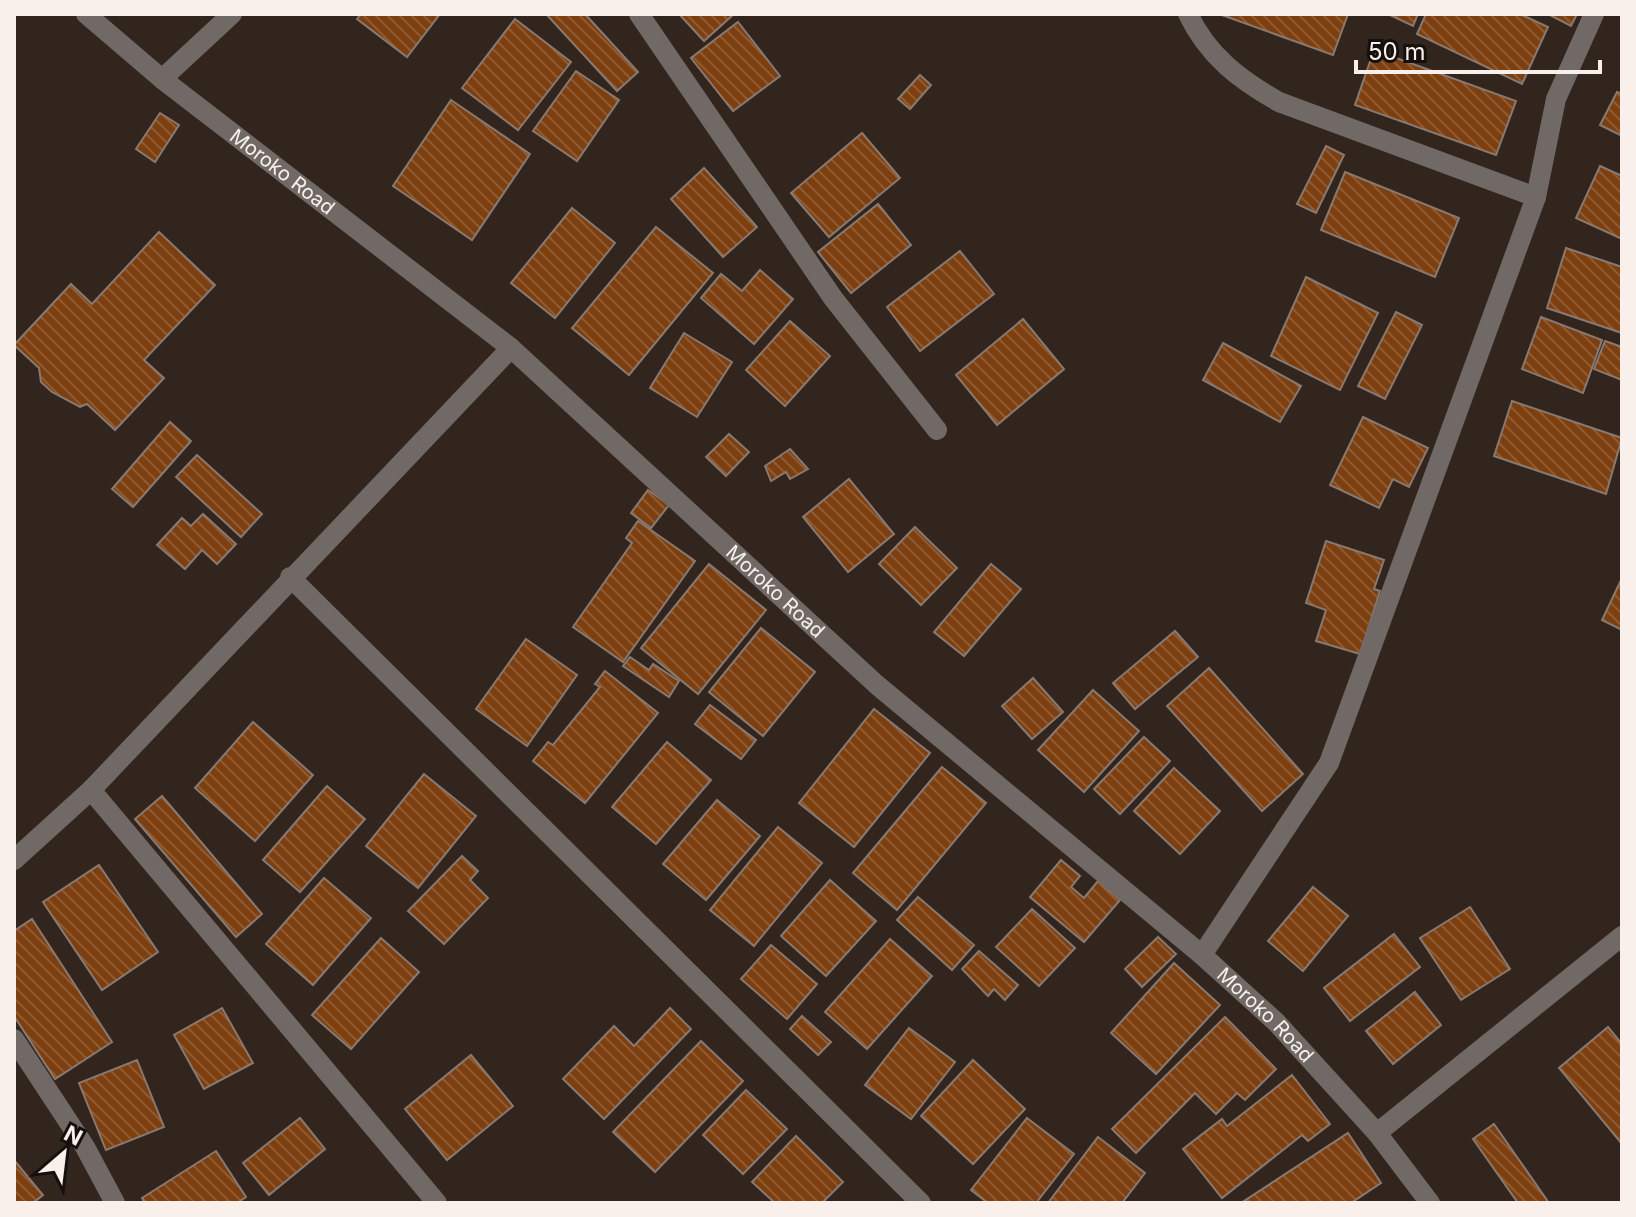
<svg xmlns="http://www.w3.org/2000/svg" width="1636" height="1217" viewBox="0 0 1636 1217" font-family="Inter,sans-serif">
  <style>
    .building { fill: url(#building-back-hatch); stroke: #887971; stroke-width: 2 }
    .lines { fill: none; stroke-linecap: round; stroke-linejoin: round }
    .minor { stroke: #706965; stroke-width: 20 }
    .tertiary { stroke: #706965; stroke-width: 20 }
    .labels { text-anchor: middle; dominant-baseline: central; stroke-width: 7; stroke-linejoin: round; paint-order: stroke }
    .street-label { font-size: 20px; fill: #f9f0eb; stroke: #15100d }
  </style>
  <defs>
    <pattern id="building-back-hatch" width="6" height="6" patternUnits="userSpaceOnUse" patternTransform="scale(2)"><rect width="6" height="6" fill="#7d3f0f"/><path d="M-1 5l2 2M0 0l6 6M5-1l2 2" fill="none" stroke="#905b32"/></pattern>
  </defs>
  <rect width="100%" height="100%" fill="#32251e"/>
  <g class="building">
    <path d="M361,14H440L407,57L357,19Z"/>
    <path d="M546,14H585L638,72L617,91Z"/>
    <path d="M679,14H734L704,41Z"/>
    <path d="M1219,14H1348L1333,55Z"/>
    <path d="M1388,14H1418L1413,26Z"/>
    <path d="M1426,14H1520L1548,27L1522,84L1417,34Z"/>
    <path d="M1548,14H1577L1571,26Z"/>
    <path d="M515,19L571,62L518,130L462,88Z"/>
    <path d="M738,22L780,76L733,111L691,58Z"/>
    <path d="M1374,50L1516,101L1496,155L1355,105Z"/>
    <path d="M576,71L619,100L577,161L533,131Z"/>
    <path d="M920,75L931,85L910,109L898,99Z"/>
    <path d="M1617,92L1622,94V136L1600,125Z"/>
    <path d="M451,100L530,154L472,240L393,186Z"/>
    <path d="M160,113L179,125L155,162L136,149Z"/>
    <path d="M862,133L900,178L829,237L791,193Z"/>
    <path d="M1326,146L1344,155L1316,213L1297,204Z"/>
    <path d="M1600,166L1622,176V239L1576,218Z"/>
    <path d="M704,168L757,227L723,257L671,199Z"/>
    <path d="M1345,172L1459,218L1435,277L1321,230Z"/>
    <path d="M878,204L911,245L851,293L818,252Z"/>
    <path d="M572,208L615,243L555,318L511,283Z"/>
    <path d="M656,227L713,273L629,375L572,328Z"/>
    <path d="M159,232L215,285L144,360L164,378L115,430L87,404L80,407L52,392L41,382L39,368L14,345L71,284L92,304Z"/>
    <path d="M1566,248L1622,267V333L1547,308Z"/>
    <path d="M960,251L994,294L920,351L887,307Z"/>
    <path d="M760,270L793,299L754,344L701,298L721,274L742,291Z"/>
    <path d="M1306,277L1378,313L1340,390L1271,356Z"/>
    <path d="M1396,312L1422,325L1385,399L1358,386Z"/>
    <path d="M1541,317L1602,340L1583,393L1522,369Z"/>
    <path d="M1023,319L1064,369L997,425L956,375Z"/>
    <path d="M790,321L830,356L785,406L746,370Z"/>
    <path d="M684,333L732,362L697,417L650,388Z"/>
    <path d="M1605,341L1622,347V380L1594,369Z"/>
    <path d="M1223,343L1301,386L1280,422L1203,380Z"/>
    <path d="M1512,401L1622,438L1606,494L1494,456Z"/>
    <path d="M1363,417L1428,448L1409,487L1393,479L1379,508L1330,485Z"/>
    <path d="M170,422L191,441L133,507L112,489Z"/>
    <path d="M729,434L749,452L726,476L706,457Z"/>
    <path d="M790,449L808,469L790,479L786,472L771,481L765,466Z"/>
    <path d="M197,455L262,514L241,537L176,477Z"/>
    <path d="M849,479L894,534L848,572L803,517Z"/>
    <path d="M648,490L669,505L651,528L631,513Z"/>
    <path d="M203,514L236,544L217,564L202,550L185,569L157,545L182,518L191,526Z"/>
    <path d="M638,521L695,561L623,662L573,627L632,543L626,538Z"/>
    <path d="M915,527L957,568L921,605L879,564Z"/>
    <path d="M1326,541L1384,560L1374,589L1380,591L1360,654L1316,641L1326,610L1306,603Z"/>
    <path d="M709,564L766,610L698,694L641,648Z"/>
    <path d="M991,564L1021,589L964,656L934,632Z"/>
    <path d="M1622,578V630L1602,620Z"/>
    <path d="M761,628L815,672L763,736L709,692Z"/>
    <path d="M1175,631L1198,657L1135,709L1113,683Z"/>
    <path d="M526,639L577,675L527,746L476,709Z"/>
    <path d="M630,657L649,670L653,664L679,681L669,697L623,666Z"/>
    <path d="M1209,668L1303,774L1262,811L1167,706Z"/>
    <path d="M605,671L658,713L585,803L533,761L548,742L553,745L600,687L595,684Z"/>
    <path d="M1033,678L1063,712L1032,739L1002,706Z"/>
    <path d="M1093,690L1139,731L1084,792L1038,750Z"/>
    <path d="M710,705L756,740L741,759L695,724Z"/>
    <path d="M874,709L930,753L854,847L799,803Z"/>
    <path d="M253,722L313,775L255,841L195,788Z"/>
    <path d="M1144,737L1170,761L1120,814L1094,789Z"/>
    <path d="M667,742L711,780L656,844L612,807Z"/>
    <path d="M942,767L986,803L897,910L853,873Z"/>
    <path d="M1174,768L1220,811L1180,854L1134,811Z"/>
    <path d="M424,774L476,816L418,888L366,846Z"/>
    <path d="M327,786L365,819L300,892L263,860Z"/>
    <path d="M162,796L262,914L236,937L135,819Z"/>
    <path d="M717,800L760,836L706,900L663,864Z"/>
    <path d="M778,827L822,863L754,946L710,910Z"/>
    <path d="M462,856L478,871L470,880L488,898L444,944L408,911Z"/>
    <path d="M1061,860L1080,876L1071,887L1084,898L1098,881L1120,900L1084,942L1030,897Z"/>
    <path d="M99,865L158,952L102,990L43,902Z"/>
    <path d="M324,878L371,918L313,985L266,944Z"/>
    <path d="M830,880L876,921L826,976L781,936Z"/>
    <path d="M1313,887L1348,916L1303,971L1268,941Z"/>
    <path d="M918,897L974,945L952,970L897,920Z"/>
    <path d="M1470,907L1510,969L1461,1000L1420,938Z"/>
    <path d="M1032,909L1075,948L1039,986L996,947Z"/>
    <path d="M32,919L112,1042L55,1079L14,1016V931Z"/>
    <path d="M1394,934L1420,967L1350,1021L1324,988Z"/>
    <path d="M1158,937L1176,954L1142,987L1125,969Z"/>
    <path d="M381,938L419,972L351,1049L312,1015Z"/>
    <path d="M890,939L932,976L867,1049L825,1012Z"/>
    <path d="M771,945L817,984L787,1019L741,979Z"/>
    <path d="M979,951L1018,985L1005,1000L994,989L988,996L962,969Z"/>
    <path d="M1174,963L1220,1005L1156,1074L1111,1033Z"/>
    <path d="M1415,992L1441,1025L1393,1064L1366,1031Z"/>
    <path d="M222,1008L253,1063L204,1089L174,1035Z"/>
    <path d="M670,1008L691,1029L604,1119L563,1079L614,1026L634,1046Z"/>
    <path d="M802,1016L831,1042L818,1055L790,1029Z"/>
    <path d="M1225,1017L1276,1069L1245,1100L1237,1093L1216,1114L1195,1093L1136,1153L1112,1129Z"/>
    <path d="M1608,1027L1622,1044V1144L1559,1068Z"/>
    <path d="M909,1028L955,1062L911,1119L865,1085Z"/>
    <path d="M701,1041L743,1081L655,1172L613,1132Z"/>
    <path d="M471,1055L513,1106L447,1160L405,1109Z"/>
    <path d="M137,1060L164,1127L106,1150L79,1083Z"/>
    <path d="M973,1060L1025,1109L973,1164L921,1116Z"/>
    <path d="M1292,1075L1330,1124L1308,1141L1302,1135L1222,1198L1183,1149L1222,1119L1227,1126Z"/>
    <path d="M746,1090L787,1129L743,1174L703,1135Z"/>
    <path d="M300,1118L325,1149L269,1195L243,1163Z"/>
    <path d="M1027,1118L1074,1154L1036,1203H988L971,1190Z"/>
    <path d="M1494,1124L1549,1203H1518L1473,1139Z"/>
    <path d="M1348,1133L1381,1183L1351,1203H1241Z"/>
    <path d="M796,1136L843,1182L822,1203H775L752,1182Z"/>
    <path d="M1098,1137L1145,1173L1122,1203H1048Z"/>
    <path d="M216,1151L246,1197L237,1203H145L142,1198Z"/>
    <path d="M14,1160L43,1195L33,1203H14Z"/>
  </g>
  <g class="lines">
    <g class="minor">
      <path d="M639,14L833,298L937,430"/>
      <path d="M1188,14C1208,56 1240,80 1279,102L1536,197"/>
      <path d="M162,79L232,14"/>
      <path d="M290,577L921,1203"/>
      <path d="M91,790L437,1203"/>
      <path d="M14,860L91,790L511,348"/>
      <path d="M1202,955L1329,763L1536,197L1556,99L1594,14"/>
      <path d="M14,1039L85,1147L115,1203"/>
      <path d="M1377,1133L1622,936"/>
    </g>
    <path class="tertiary" id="s1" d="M86,14L162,79L511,348L877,685L1202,955L1276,1022L1377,1133L1430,1203"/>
  </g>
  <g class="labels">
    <g class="street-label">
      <text stroke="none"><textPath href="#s1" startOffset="252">Moroko Road</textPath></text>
      <text stroke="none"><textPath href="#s1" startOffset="900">Moroko Road</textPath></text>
      <text stroke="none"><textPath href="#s1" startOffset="1548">Moroko Road</textPath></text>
    </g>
  </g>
  <rect width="1636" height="1217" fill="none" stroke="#f9f0eb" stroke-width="32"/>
  <g transform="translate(64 1153) rotate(28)" stroke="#15100d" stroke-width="6" paint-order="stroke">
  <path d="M0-6L14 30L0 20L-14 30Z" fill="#f9f0eb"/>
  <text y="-12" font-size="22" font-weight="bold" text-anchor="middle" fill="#f9f0eb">N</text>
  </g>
  <path d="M1356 60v12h244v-12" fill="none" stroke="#f9f0eb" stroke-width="4"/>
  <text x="1368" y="60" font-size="24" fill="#f9f0eb" stroke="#15100d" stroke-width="6" paint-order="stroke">50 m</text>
</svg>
